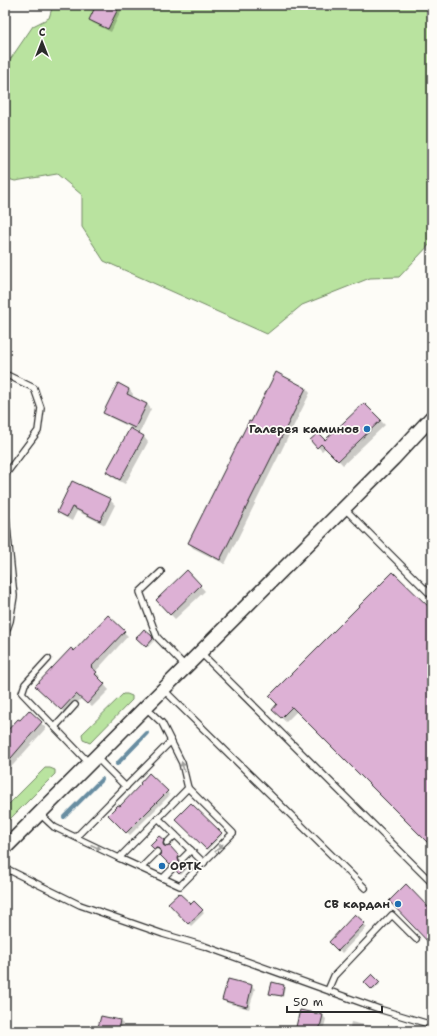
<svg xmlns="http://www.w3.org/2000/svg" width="437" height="1036" viewBox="0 0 437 1036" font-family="'Shantell Sans',sans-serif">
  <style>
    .green { fill: #b9e39f; stroke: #728765 }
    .shadow { fill: #0003 }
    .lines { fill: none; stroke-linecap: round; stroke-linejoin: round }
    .stream { stroke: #678da1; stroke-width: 4 }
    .building { fill: #ddb1d5; stroke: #2b2b2b }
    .service-casing { stroke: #2b2b2b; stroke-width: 8 }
    .tertiary-casing { stroke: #2b2b2b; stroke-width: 16 }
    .service { stroke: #fdfcf7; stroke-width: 5.5 }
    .tertiary { stroke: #fdfcf7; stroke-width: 13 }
    .oneway { fill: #9e9e9b }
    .poi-dot { fill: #1f6fb2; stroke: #fdfcf7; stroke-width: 1.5 }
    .labels { text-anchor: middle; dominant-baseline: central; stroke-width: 3.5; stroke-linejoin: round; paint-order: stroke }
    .poi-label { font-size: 12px; font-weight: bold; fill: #2b2b2b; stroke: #fdfcf7; text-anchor: end }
  </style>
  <rect width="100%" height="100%" fill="#fdfcf7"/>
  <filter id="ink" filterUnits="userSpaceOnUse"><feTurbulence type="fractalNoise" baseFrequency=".025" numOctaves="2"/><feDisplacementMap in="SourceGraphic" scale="8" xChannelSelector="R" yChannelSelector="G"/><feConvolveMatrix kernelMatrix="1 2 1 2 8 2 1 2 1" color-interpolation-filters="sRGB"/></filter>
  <g filter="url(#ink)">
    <g class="green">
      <path d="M53,5H432V242L399,277L370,278L302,305L267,334L104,261L82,227V195L57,174L15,181L5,178V67L33,26L49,18Z"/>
      <path d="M123,694H127L132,696V700L90,743L83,740L82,734Z"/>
      <path d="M45,768H50L55,770V774L5,824V808Z"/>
    </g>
    <g class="shadow">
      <path d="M97,5H124L111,32L93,23L90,20Z"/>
      <path d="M276,374L306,388L310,393L225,564L193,548L189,543Z"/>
      <path d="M129,389L133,394L132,397L147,404L151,409L140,432L132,428L131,430L144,437L148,442L125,484L112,477L107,472L132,428L109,417L104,412Z"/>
      <path d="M364,404L385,425L343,465L326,447L322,451L311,440L325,441Z"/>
      <path d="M73,482L110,500L115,505L105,525L77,511L72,521L63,516L58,512Z"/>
      <path d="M187,572L205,591L175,619L157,600Z"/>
      <path d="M432,612V845L297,711L286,722L273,710Z"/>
      <path d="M108,617L128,636L95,672L101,677L99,679L109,690L92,707L82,698L66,714L36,686L75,653Z"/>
      <path d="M144,630L154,641L148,647L137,638Z"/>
      <path d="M29,712L46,728L5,774V735Z"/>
      <path d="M149,775L170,795L130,835L109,815L120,807L142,784Z"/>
      <path d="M191,804L222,835L207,850L177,819Z"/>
      <path d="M159,838L164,842L165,847H169L180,858L179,860L180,863H185L189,867L181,875L177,871V865L172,866L161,855V850H156L152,845Z"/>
      <path d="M170,903L191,906L194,903L204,913L191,926Z"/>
      <path d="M355,916L367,927L342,953L330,942Z"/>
      <path d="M372,976L380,984L374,990L366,982Z"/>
      <path d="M229,980L252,986L255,989L249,1009L227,1003L223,1000Z"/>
      <path d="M273,983L285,987L283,997L270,993Z"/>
      <path d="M323,1016L326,1019L323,1031H296Z"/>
      <path d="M120,1021L123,1024L121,1031H98Z"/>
      <path d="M351,1022L378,1028L381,1031H349Z"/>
    </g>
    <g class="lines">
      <g class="stream">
        <path d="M117,764L147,733"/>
        <path d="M64,817L102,779"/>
      </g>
    </g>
    <g class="building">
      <path d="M96,5H120L108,29L89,20Z"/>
      <path d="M276,372L306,388L220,560L188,543L249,421L251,422Z"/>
      <path d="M118,383L129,389L127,394L147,404L135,428L103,413Z"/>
      <path d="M364,403L381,420L338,461L321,444L317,448L310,440L318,433L325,440Z"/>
      <path d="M130,428L144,436L120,480L106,472Z"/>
      <path d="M72,481L111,499L100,521L72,507L67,517L57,512Z"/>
      <path d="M187,570L201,585L170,615L156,600Z"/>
      <path d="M393,572L432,610V847L292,707L281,718L272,710L277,704L269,696Z"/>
      <path d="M108,615L125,631L91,667L97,672L95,674L105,684L87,704L76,694L61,710L35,686L71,648L74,651Z"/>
      <path d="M144,629L152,636L153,639L146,647L136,638Z"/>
      <path d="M29,710L42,722L5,765V733L18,719L20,720Z"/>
      <path d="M149,773L168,791L126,833L108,815L118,805L120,806L141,784L140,783Z"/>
      <path d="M191,803L222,833L206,849L175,819Z"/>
      <path d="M159,836L164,840L163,844L164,846H170L179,856L178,858L179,862L183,863L185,862L189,865L179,874L176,871L177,867L176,865L172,864L170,865L160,855L161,851L160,849L156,848L154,849L150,845Z"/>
      <path d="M406,884L432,911V946L389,901Z"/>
      <path d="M179,893L191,904L194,901L203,910L188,924L168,903Z"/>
      <path d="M355,914L365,923L338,951L329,942Z"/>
      <path d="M372,974L380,982L372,990L364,982Z"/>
      <path d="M228,979L252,985L247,1007L222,1000Z"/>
      <path d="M272,982L284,985L282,996L269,994Z"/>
      <path d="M300,1010L323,1015L319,1031H295Z"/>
      <path d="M101,1016L120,1020L118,1031H97Z"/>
    </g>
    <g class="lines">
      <defs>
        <g id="service">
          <path d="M5,374L34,388L41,408L38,431L5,475"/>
          <path d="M5,507L14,596L10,621L5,635"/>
          <path d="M344,508L432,596"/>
          <path d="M161,572L140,592L157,637L185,666"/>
          <path d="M200,652L432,883"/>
          <path d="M48,659L25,684L22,693L89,763"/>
          <path d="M163,689L365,888"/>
          <path d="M55,727L75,705"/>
          <path d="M96,757L126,787"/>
          <path d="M39,813L54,827L119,858L188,788L182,763L162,723L145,707"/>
          <path d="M158,818L204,863"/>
          <path d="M76,837L171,741"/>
          <path d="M167,843L175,835"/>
          <path d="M119,858L180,886L233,833L188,788"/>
          <path d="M182,859L191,850"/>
          <path d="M5,868L80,905L163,934L204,946L382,1010L432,1025"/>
          <path d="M141,868L157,852"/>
          <path d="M163,878L173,868"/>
          <path d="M328,990L334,976L392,915L416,939"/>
        </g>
        <path id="tertiary" d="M5,848L393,459L432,417"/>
      </defs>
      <use href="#service" class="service-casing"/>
      <use href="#tertiary" class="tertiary-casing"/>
      <use href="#service" class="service"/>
      <use href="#tertiary" class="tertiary"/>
    </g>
    <defs><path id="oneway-solid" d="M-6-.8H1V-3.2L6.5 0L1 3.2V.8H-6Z"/></defs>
    <g class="oneway">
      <use href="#oneway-solid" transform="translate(183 767) rotate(-105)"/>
      <use href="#oneway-solid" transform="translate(96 847) rotate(25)"/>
      <use href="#oneway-solid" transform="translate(219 848) rotate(-45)"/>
    </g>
  </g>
  <g class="poi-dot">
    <circle cx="367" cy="429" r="4"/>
    <circle cx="162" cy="866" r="4"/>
    <circle cx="398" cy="904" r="4"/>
  </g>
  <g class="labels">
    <g class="poi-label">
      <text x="359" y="429">Галерея каминов</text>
      <text x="170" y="866" text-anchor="start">ОРТК</text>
      <text x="390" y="904">СВ кардан</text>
    </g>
  </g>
  <rect width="437" height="1036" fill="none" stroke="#fdfcf7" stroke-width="20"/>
  <rect x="10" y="10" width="417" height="1016" fill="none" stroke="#2b2b2b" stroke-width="1.5" filter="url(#ink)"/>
  <g transform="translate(42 42)" stroke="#fdfcf7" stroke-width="3" paint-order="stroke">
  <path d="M0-3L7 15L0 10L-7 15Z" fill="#2b2b2b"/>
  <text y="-6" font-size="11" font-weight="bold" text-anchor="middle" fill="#2b2b2b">С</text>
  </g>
  <path d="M287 1006v6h95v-6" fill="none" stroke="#2b2b2b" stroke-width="2"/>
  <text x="293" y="1006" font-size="12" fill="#2b2b2b" stroke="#fdfcf7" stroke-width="3" paint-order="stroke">50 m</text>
</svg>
